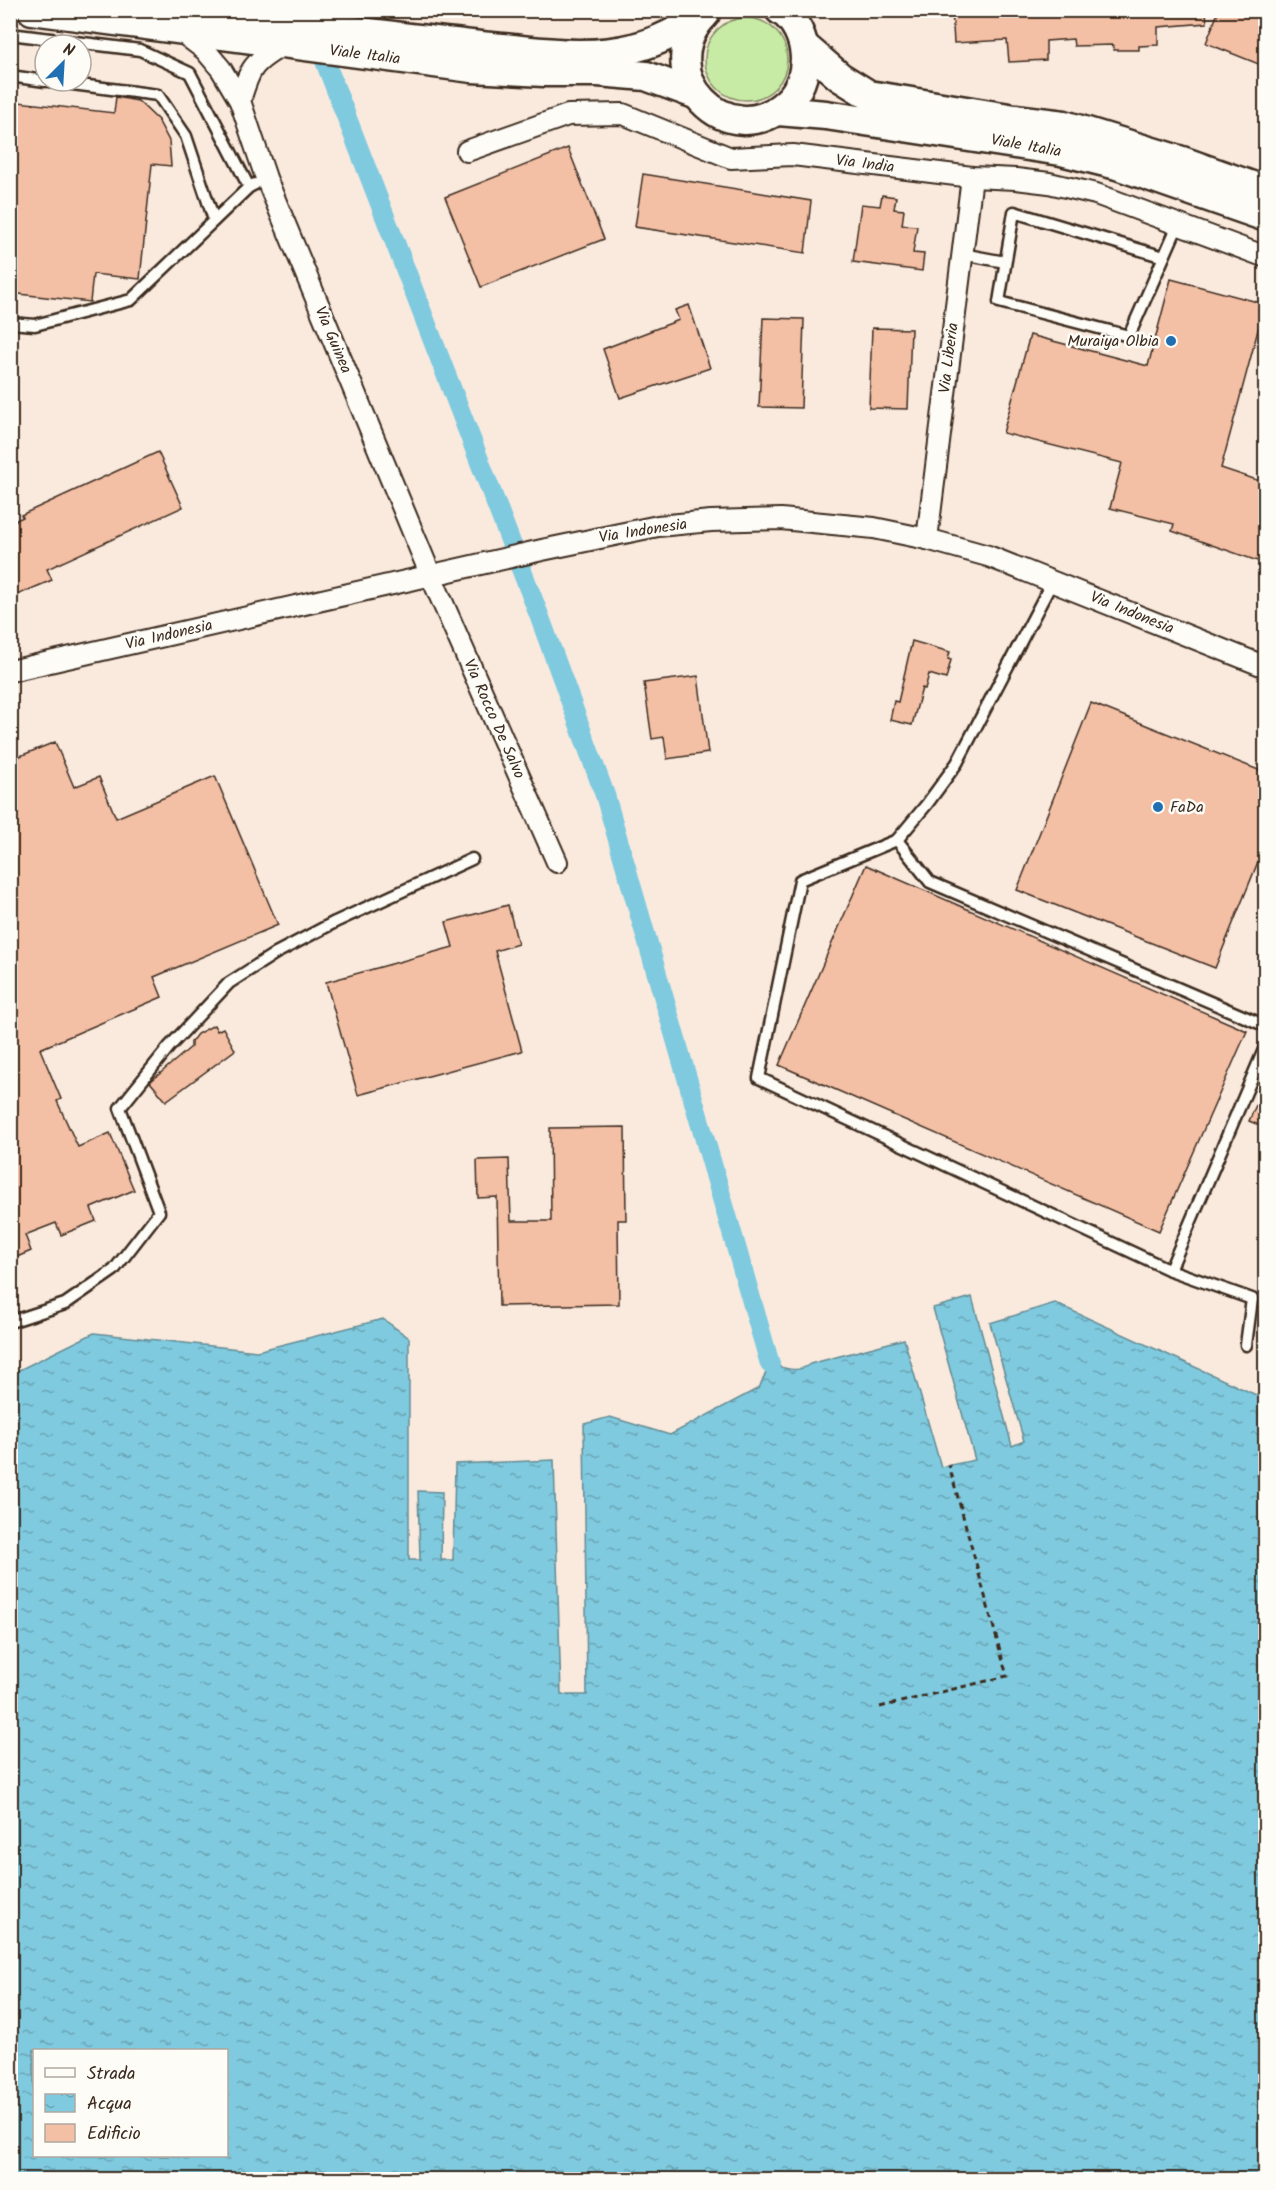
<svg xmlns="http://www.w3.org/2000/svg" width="1276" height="2190" viewBox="0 0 1276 2190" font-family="Kalam,sans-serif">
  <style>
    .grass { fill: #c7eba5; stroke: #818a62; stroke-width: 1.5 }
    .water { fill: url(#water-ripples); stroke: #648a92; stroke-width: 1.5; fill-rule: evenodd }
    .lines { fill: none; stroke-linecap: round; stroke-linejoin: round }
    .canal { stroke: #7fcadf; stroke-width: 20 }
    .building { fill: #f3bfa5; stroke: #3b2a1e; stroke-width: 1.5 }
    .service-casing { stroke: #3b2a1e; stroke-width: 15 }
    .minor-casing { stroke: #3b2a1e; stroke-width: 24 }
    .secondary-casing { stroke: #3b2a1e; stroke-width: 33 }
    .path { stroke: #3b2a1e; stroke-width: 3; stroke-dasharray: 6 4.5; stroke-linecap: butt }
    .service { stroke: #fdfcf7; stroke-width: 10 }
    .minor { stroke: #fdfcf7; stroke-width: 20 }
    .secondary { stroke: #fdfcf7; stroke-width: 28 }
    .poi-dot { fill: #1f6fb2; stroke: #fdfcf7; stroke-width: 2 }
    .labels { text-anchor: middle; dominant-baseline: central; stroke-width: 5; stroke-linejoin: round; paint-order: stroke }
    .street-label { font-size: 16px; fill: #3b2a1e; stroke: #fdfcf7 }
    .poi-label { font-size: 16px; fill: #3b2a1e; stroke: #fdfcf7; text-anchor: end }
  </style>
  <defs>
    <pattern id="water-ripples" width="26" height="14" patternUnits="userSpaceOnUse" patternTransform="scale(1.5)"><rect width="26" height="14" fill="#7fcadf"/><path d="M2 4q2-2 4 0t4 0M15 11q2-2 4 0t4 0" fill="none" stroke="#69a4b4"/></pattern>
  </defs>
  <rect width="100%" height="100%" fill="#faeade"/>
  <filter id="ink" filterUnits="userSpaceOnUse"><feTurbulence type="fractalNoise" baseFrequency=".0167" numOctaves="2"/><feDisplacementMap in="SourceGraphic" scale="12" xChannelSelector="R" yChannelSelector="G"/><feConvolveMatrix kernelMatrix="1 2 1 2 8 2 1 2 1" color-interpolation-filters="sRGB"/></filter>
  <g filter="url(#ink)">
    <circle class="grass" cx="746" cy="59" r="41"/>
    <path class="water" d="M972,1297L1012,1446L1024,1441L990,1323L1055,1303L1265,1399V2179H11V1374L94,1333L257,1351L383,1319L409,1338V1560H420L418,1491L442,1492L441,1560H453L455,1464L554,1460L561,1695H587L584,1424L610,1417L670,1435L759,1388L770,1364C785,1368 797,1374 810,1364L904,1339L941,1467L975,1460L933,1308ZM34,2050H226V2156H34Z"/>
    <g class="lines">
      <path class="canal" d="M316,38L539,615L605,795L770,1364"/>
    </g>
    <g class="building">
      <path d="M952,10H1175V13L1206,12L1207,23L1158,27V45L1139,46V50H1114L1113,45L1074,46L1073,39L1046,41V60L1009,62L1007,40L954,43Z"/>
      <path d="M1219,10H1266V67L1206,43Z"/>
      <path d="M116,97L138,101L158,120L169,141L171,166L152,164L140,279L93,274L90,302L10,293V101L114,113Z"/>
      <path d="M568,148L604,239L481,287L445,197Z"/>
      <path d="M643,174L811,201L805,253L635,227Z"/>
      <path d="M882,195L896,197L894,209L904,210L902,225L917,226L913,253L924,254L922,271L853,262L861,204L880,206Z"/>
      <path d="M1171,279L1265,304L1221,468L1266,483V564L1172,531L1174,524L1110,508L1122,463L1003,433L1030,335L1148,366Z"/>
      <path d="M689,305L710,368L620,398L603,349L679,320L675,310Z"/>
      <path d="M763,318L804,319L801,408L759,407Z"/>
      <path d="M872,328L911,329L908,409L869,408Z"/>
      <path d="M158,452L183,507L47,569L52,580L10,598V523L23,517L21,515Z"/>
      <path d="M912,641L950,652L948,659L951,660L946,679L929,674L925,689L922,688L912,725L890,720L894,701L898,702Z"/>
      <path d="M698,676L708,753L667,759L664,737L652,739L644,683Z"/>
      <path d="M1091,703L1266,773V842L1215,968L1017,890Z"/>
      <path d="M55,742L74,787L99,777L116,818L215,776L278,925L154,977L162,997L40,1049L61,1099L57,1101L78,1147L110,1133L134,1190L91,1208L96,1221L61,1235L56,1223L25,1235L31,1251L10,1260V760Z"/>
      <path d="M866,865L1247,1031L1159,1231L779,1065Z"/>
      <path d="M508,905L518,944L495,951L522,1051L358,1095L326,982L453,947L446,922Z"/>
      <path d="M214,1025L217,1031L223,1028L235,1050L166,1101L150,1082L191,1047V1042L197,1034Z"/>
      <path d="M1266,1082V1128L1249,1121Z"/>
      <path d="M625,1127L626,1220H618L619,1304L499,1306L497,1197L478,1198L477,1160L509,1159L511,1221H551L550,1128Z"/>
    </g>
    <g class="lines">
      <defs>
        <g id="service">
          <path d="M10,34L140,50L190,73L249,187"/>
          <path d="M10,76L45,81"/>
          <path d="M49,81L158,95L186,136L214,220"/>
          <path d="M962,254L1005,262"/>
          <path d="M1164,257L1014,212L999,302L1129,336L1178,225"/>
          <path d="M10,323L35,325L131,300L249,187L255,184"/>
          <path d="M1052,582L957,763L927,804L897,840L800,880L759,1078L1170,1270"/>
          <path d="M897,840L930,882L1266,1026"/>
          <path d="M10,1322L65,1304L114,1270L159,1212L120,1108L169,1047L229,983L276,953L335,922L472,859"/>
          <path d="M1246,1345L1252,1299L1170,1270L1266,1045"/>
        </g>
        <g id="minor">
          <path d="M180,31L205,50L221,69L240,101L266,178L431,576L557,862"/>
          <path d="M240,101C250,67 253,62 285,44"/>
          <path d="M467,151L568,115L623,114L731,158L793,155L972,177L1016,179L1049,183L1096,194L1266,257"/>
          <path d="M927,539L972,177"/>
          <path d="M10,671L542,550L658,526L711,521L781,519L874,528L927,539L988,556L1266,667"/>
        </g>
        <g id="secondary">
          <path d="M32,10L472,68L544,72H598L646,76L695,94"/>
          <path d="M186,10C292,22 396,38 502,48C546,52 590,59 633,48C659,42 681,29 703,16"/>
          <path d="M705,14C647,73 729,157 787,102C800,90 805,74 805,57C804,40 796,19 780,10"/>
          <path d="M805,47L840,77L869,95L1015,119L1064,125L1182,161L1266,191"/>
          <path d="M778,111L826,115L1061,151L1117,165L1266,217"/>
        </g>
      </defs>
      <use href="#service" class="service-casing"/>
      <use href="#minor" class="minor-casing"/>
      <use href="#secondary" class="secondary-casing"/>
      <path class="path" d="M880,1707L1007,1676L949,1465"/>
      <use href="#service" class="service"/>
      <use href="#minor" class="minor"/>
      <use href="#secondary" class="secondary"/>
    </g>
  </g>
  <g class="poi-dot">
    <circle cx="1171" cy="341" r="6"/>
    <circle cx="1158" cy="807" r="6"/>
  </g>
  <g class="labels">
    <g class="street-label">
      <text transform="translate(365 55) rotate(7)">Viale Italia</text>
      <text transform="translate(1026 146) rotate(10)">Viale Italia</text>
      <text transform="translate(865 164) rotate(7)">Via India</text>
      <text transform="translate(333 340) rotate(67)">Via Guinea</text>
      <text transform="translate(949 358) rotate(-83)">Via Liberia</text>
      <text transform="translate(643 531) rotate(-9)">Via Indonesia</text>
      <text transform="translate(1132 613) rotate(22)">Via Indonesia</text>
      <text transform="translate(169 635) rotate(-13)">Via Indonesia</text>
      <text transform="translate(494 719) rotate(66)">Via Rocco De Salvo</text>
    </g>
    <g class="poi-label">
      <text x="1159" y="341">Muraiya Olbia</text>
      <text x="1170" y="807" text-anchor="start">FaDa</text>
    </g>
  </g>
  <rect width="1276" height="2190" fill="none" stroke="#fdfcf7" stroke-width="36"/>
  <rect x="18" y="18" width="1240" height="2154" fill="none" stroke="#3b2a1e" stroke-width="2" filter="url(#ink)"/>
  <rect x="33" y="2049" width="195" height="108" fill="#fdfcf7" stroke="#afa8a0" stroke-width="1.5"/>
  <rect x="45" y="2068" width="30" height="9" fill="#fdfcf7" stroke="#afa8a0" stroke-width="1.5"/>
  <text x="87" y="2079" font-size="18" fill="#3b2a1e">Strada</text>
  <rect x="45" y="2094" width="30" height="18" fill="url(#water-ripples)" stroke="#afa8a0" stroke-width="1.5"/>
  <text x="87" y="2109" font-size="18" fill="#3b2a1e">Acqua</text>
  <rect x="45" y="2124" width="30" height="18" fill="#f3bfa5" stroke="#afa8a0" stroke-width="1.5"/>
  <text x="87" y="2139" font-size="18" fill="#3b2a1e">Edificio</text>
  <g transform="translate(63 63) rotate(24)"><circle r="28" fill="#fdfcf7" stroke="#afa8a0" stroke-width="1.5"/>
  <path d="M0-4.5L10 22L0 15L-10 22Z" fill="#1f6fb2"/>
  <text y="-9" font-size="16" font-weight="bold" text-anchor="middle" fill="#3b2a1e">N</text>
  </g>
</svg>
